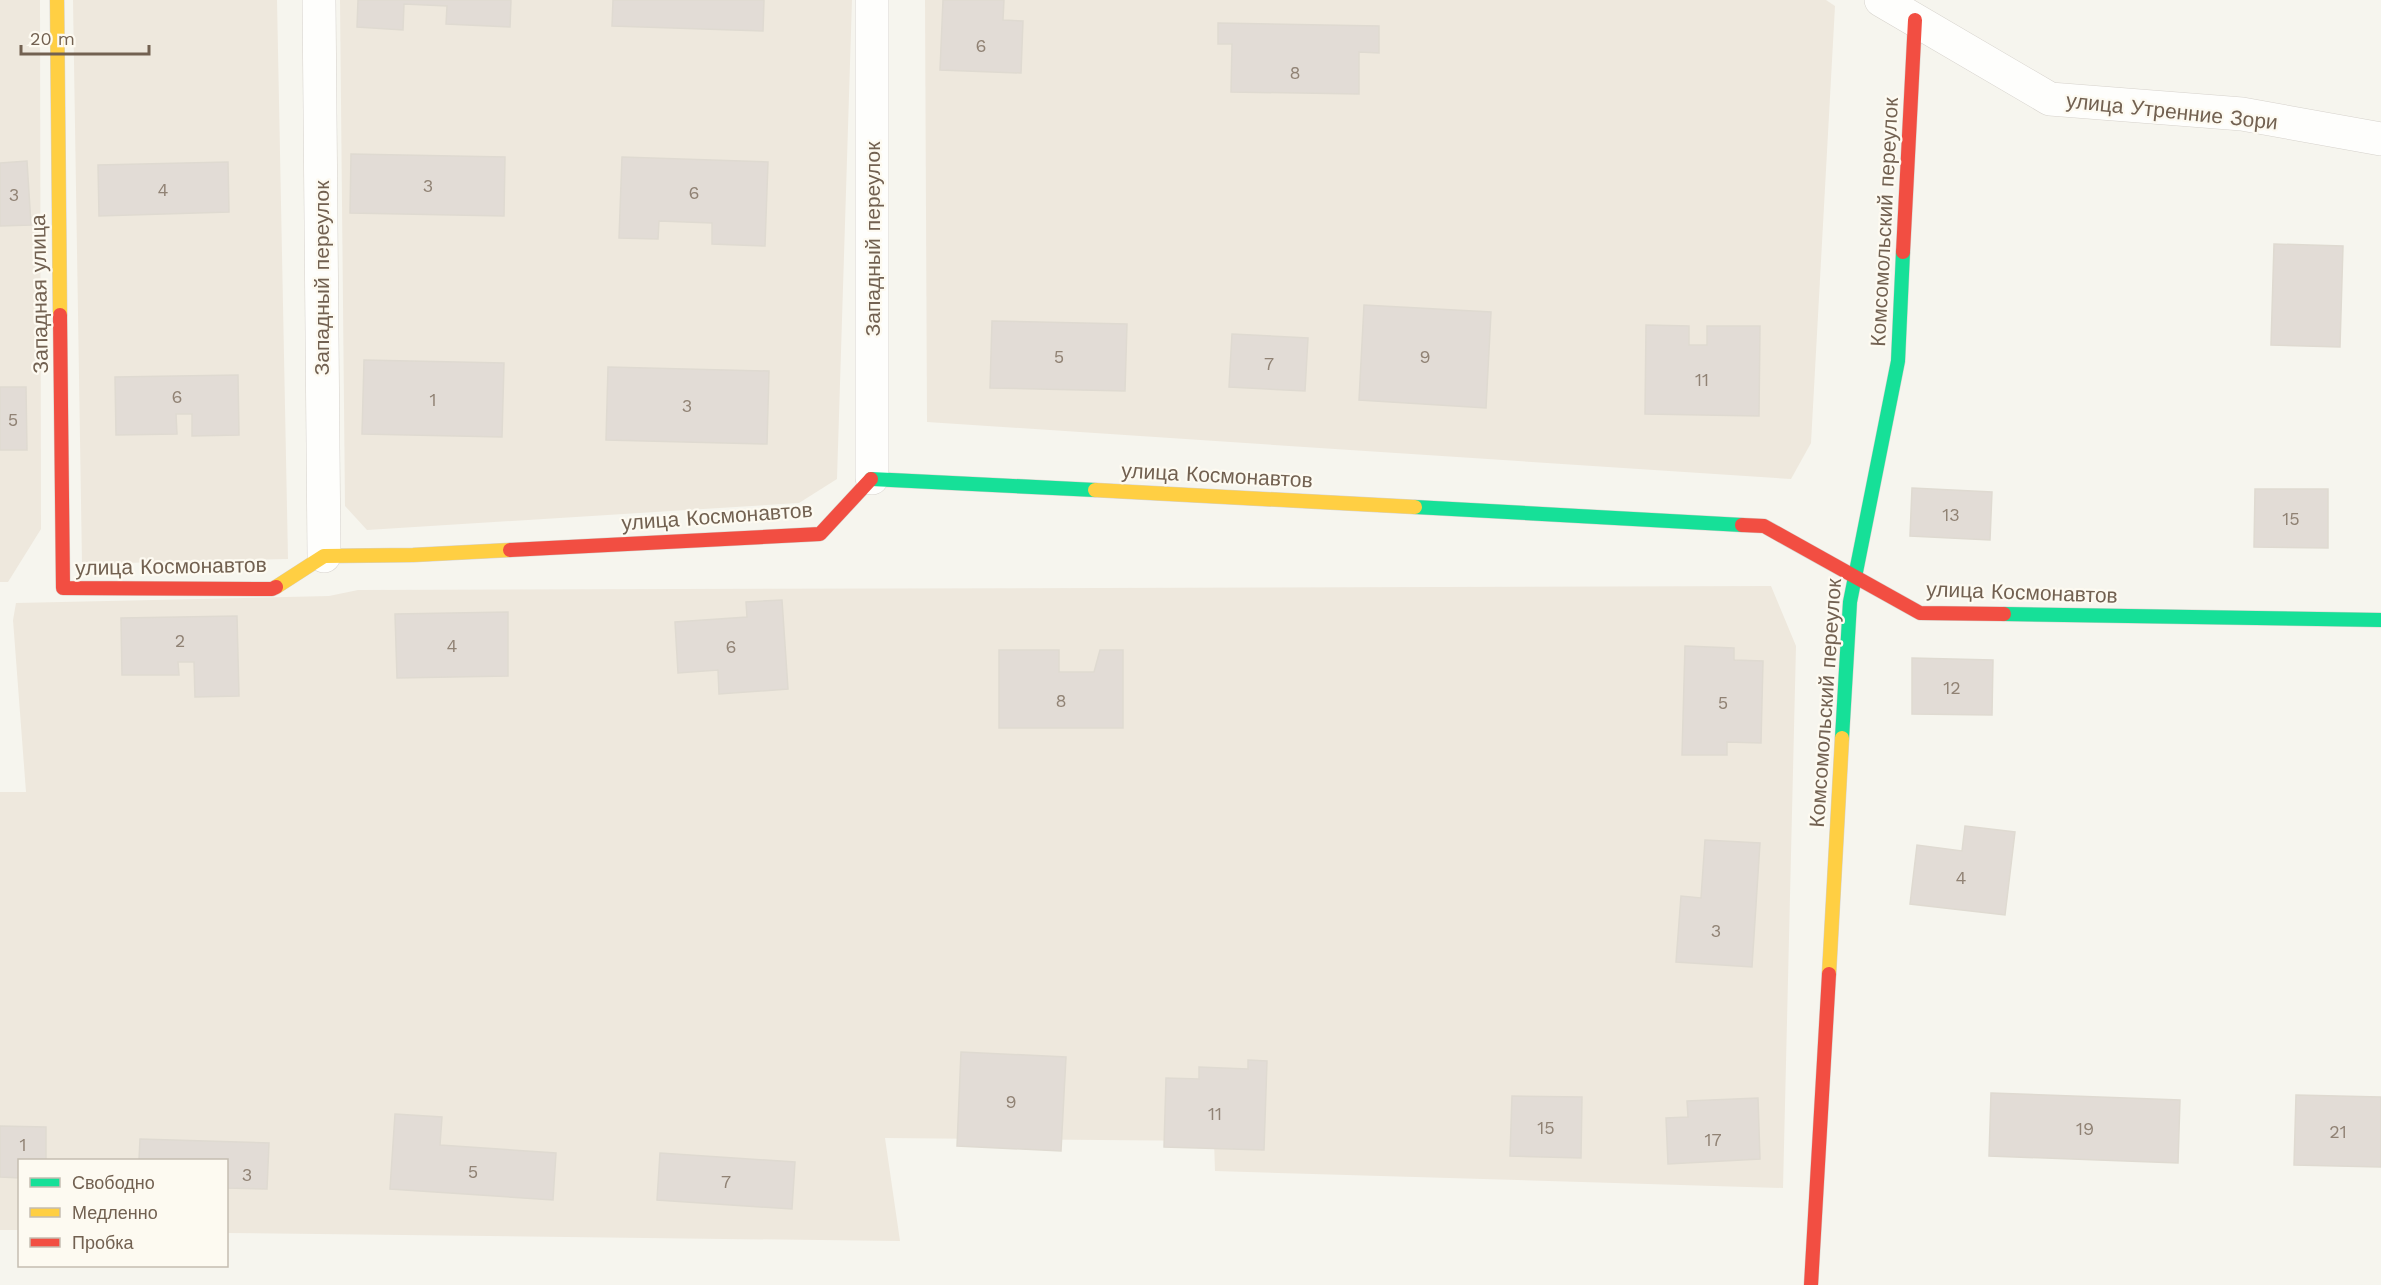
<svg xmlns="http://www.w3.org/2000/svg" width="2381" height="1285" viewBox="0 0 2381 1285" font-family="'Work Sans',sans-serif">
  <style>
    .residential { fill: #eee8dd }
    .building { fill: #e2dcd6; stroke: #dfdad1; stroke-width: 1.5 }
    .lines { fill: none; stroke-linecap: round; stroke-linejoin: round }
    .street-casing { stroke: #d6d2cc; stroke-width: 34 }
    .fast-casing { stroke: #d6d2cc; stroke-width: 15 }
    .slow-casing { stroke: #d6d2cc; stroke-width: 15 }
    .jam-casing { stroke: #d6d2cc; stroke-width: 15 }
    .street { stroke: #fefefc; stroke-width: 33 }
    .fast { stroke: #16e098; stroke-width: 14 }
    .slow { stroke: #ffcf43; stroke-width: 14 }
    .jam { stroke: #f24e42; stroke-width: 14 }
    .labels { text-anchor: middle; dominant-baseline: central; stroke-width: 4.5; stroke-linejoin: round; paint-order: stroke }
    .number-label { font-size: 18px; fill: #908274 }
    .street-label { font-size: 21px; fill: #726151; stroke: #fdfaf1 }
  </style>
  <rect width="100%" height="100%" fill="#f6f5ee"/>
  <g class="residential">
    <path d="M0,0H40L41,529L8,582H0Z"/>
    <path d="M73,0H277L288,559L82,564Z"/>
    <path d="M340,0H852L837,479L799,503L367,530L345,506Z"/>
    <path d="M925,0H1826L1835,6L1811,443L1791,479L927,422Z"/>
    <path d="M1771,586L1796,646L1783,1188L1215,1171L1214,1141L885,1138L900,1241L227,1233L226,1160H20L19,1230H0V792H26L13,620L16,603L329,596L358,590Z"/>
  </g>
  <g class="building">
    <path d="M358,0H511L510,27L446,24L447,6L404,4L403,30L357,27Z"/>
    <path d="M613,0H764L763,31L612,26Z"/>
    <path d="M943,0H1004L1003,20L1023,21L1021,73L940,70Z"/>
    <path d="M1218,23L1379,26V53L1359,52V94L1231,92L1232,44H1218Z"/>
    <path d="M351,154L505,157L504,216L350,213Z"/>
    <path d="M622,157L768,162L765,246L712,244V223L659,221L658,239L619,238Z"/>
    <path d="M27,161L31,225L0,226V163Z"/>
    <path d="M228,162L229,212L99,216L98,165Z"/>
    <path d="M2274,244L2343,246L2340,347L2271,345Z"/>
    <path d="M1364,305L1491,312L1486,408L1359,400Z"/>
    <path d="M992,321L1127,324L1125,391L990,388Z"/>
    <path d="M1646,325L1689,326V345H1707V326H1760L1759,416L1645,414Z"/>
    <path d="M1232,334L1308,338L1305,391L1229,387Z"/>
    <path d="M364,360L504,363L502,437L362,434Z"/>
    <path d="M608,367L769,371L767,444L606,440Z"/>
    <path d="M238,375L239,435L192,436V414H176L177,434L116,435L115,377Z"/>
    <path d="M0,387H26L27,450H0Z"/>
    <path d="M1912,488L1992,492L1990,540L1910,536Z"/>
    <path d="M2255,489H2328V548L2254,547Z"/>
    <path d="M782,600L788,689L719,694L718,670L678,673L675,622L747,617L746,602Z"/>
    <path d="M508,612V676L397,678L395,614Z"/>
    <path d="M237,616L239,696L195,697L194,662H178L179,675H122L121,618Z"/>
    <path d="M1685,646L1734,648V660L1763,661L1761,743L1727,742V755H1682Z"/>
    <path d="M999,650H1059V672H1094L1100,650H1123V728H999Z"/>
    <path d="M1912,658L1993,660L1992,715L1912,714Z"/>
    <path d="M1965,826L2015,832L2005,915L1910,904L1917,845L1962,851Z"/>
    <path d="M1705,840L1760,843L1752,967L1676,962L1681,896L1701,898Z"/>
    <path d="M961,1052L1066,1057L1061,1151L957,1146Z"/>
    <path d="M1248,1060L1267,1061L1264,1150L1164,1147L1166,1078L1199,1079V1067L1248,1069Z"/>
    <path d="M1991,1093L2180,1100L2178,1163L1989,1156Z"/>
    <path d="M2296,1095L2381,1097V1167L2294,1165Z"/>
    <path d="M1512,1096L1582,1097L1581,1158L1510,1156Z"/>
    <path d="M1758,1098L1760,1159L1668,1164L1666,1118L1688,1117L1687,1101Z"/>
    <path d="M395,1114L442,1117L440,1145L556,1153L553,1200L390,1189Z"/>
    <path d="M0,1126L46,1127V1160H20V1178L0,1177Z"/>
    <path d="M140,1139L269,1143L267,1189L226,1188V1160H139Z"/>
    <path d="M660,1153L795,1162L792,1209L657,1200Z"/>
  </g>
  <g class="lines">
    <defs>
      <g id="street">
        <path d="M319,0L324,556"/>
        <path d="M1881,0L2050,99L2242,114L2381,139"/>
        <path d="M872,478V0"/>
      </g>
      <g id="fast">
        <path d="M871,479L1095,490"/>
        <path d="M1415,507L1742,525"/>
        <path d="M2004,614L2381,620"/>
        <path d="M1842,738L1850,602L1898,361L1903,252"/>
      </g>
      <g id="slow">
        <path d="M57,0L60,315"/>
        <path d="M1095,490L1415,507"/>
        <path d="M276,587L324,556L413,555L510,550"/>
        <path d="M1829,974L1842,738"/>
      </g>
      <g id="jam">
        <path d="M1903,252L1915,20"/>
        <path d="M60,315L63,588L272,589L276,587"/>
        <path d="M1742,525L1764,526L1920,613L2004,614"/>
        <path d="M510,550L820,534L871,479"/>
        <path d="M1811,1285L1829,974"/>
      </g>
    </defs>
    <use href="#street" class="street-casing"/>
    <use href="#fast" class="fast-casing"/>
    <use href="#slow" class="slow-casing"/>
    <use href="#jam" class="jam-casing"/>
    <use href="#street" class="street"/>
    <use href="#fast" class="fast"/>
    <use href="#slow" class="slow"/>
    <use href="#jam" class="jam"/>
  </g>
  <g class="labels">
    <g class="number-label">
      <text x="981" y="45">6</text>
      <text x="1295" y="72">8</text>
      <text x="428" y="185">3</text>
      <text x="163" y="189">4</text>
      <text x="694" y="192">6</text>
      <text x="14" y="194">3</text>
      <text x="1059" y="356">5</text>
      <text x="1425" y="356">9</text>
      <text x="1269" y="363">7</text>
      <text x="1702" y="379">11</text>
      <text x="177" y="396">6</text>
      <text x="433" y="399">1</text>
      <text x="687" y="405">3</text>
      <text x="13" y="419">5</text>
      <text x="1951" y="514">13</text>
      <text x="2291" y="518">15</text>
      <text x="180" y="640">2</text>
      <text x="452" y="645">4</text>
      <text x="731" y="646">6</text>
      <text x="1952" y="687">12</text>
      <text x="1061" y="700">8</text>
      <text x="1723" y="702">5</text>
      <text x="1961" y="877">4</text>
      <text x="1716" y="930">3</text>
      <text x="1011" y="1101">9</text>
      <text x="1215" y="1113">11</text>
      <text x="1546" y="1127">15</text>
      <text x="2085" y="1128">19</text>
      <text x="2338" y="1131">21</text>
      <text x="1713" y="1139">17</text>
      <text x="23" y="1144">1</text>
      <text x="473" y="1171">5</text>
      <text x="247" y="1174">3</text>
      <text x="726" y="1181">7</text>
    </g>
    <g class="street-label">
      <text transform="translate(2172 111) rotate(6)">улица Утренние Зори</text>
      <text transform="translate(1884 222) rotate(-87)">Комсомольский переулок</text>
      <text transform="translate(872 239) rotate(-90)">Западный переулок</text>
      <text transform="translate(321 278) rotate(-90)">Западный переулок</text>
      <text transform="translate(39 294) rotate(-91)">Западная улица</text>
      <text transform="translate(1217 475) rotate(3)">улица Космонавтов</text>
      <text transform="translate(717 516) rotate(-4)">улица Космонавтов</text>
      <text transform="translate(171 566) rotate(-1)">улица Космонавтов</text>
      <text transform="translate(2022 592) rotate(2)">улица Космонавтов</text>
      <text transform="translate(1825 703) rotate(-86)">Комсомольский переулок</text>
    </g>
  </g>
  <rect x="18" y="1159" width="210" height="108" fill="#fdfaf1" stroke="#c5bdb1" stroke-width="1.5"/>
  <rect x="30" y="1178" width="30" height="9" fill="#16e098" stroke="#c5bdb1" stroke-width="1.5"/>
  <text x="72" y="1189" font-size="18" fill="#726151">Свободно</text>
  <rect x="30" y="1208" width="30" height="9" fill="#ffcf43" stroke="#c5bdb1" stroke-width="1.5"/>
  <text x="72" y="1219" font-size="18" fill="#726151">Медленно</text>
  <rect x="30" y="1238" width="30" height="9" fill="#f24e42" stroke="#c5bdb1" stroke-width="1.5"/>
  <text x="72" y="1249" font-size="18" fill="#726151">Пробка</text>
  <path d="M21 45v9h128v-9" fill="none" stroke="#726151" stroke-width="3"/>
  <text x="30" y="45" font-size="18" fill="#726151" stroke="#fdfaf1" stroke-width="4.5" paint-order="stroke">20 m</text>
</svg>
